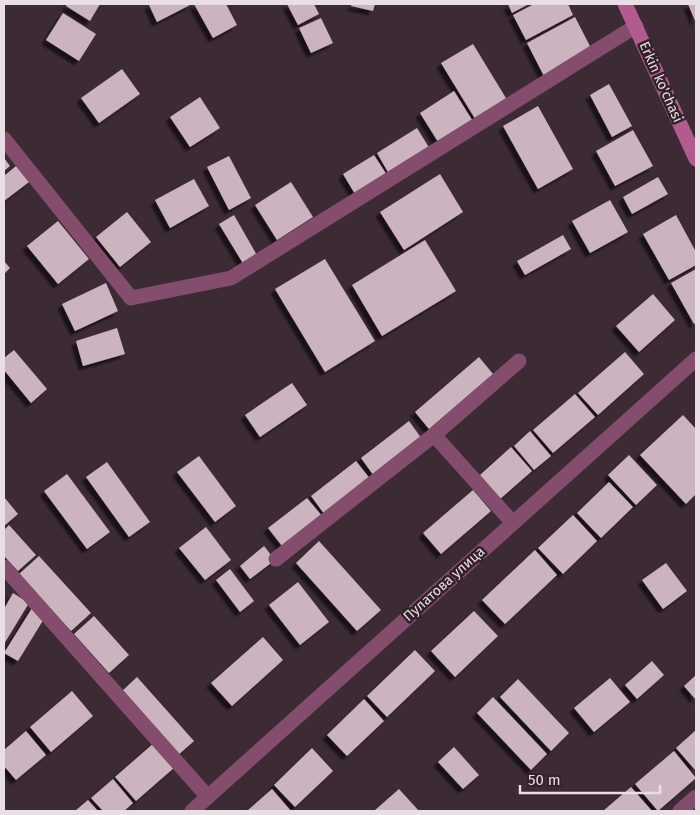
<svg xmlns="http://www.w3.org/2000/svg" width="700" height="815" viewBox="0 0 700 815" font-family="'Fira Sans',sans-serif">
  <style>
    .building { fill: #cbb4c0; filter: url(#shadow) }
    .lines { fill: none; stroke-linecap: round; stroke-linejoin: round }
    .street { stroke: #844d6d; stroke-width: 15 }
    .secondary { stroke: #b15b8e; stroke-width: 15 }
    .labels { text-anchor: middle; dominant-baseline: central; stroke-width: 5; stroke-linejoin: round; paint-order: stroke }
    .street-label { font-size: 14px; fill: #e9dee4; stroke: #32212a }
  </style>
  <defs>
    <filter id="shadow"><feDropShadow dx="-4.5" dy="4.5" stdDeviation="1" flood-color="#0009"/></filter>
  </defs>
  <rect width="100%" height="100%" fill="#3c2b34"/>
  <g class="building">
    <path d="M67,4H100L90,21L66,6Z"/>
    <path d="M152,4H192L157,22L149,5Z"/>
    <path d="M194,4H226L237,25L213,38Z"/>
    <path d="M287,4H314L319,14L298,25Z"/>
    <path d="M352,4H375L373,11L351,6Z"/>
    <path d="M508,4H529L512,13Z"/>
    <path d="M534,4H568L573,15L526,40L513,15Z"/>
    <path d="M688,4H696V23Z"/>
    <path d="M63,13L96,34L79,61L46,40Z"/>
    <path d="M575,17L592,50L544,76L527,43Z"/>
    <path d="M321,18L333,43L311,53L299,28Z"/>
    <path d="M473,44L509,103L477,122L441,63Z"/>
    <path d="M122,69L140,94L99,123L81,98Z"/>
    <path d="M609,84L632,126L612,137L590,95Z"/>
    <path d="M454,91L474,123L440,145L420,113Z"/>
    <path d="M200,97L220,128L190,147L170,117Z"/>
    <path d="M538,106L573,169L538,189L503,126Z"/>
    <path d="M417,128L430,149L389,174L377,153Z"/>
    <path d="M633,130L653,166L615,186L596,151Z"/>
    <path d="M374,155L387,175L355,194L343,174Z"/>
    <path d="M229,156L251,198L229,210L207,167Z"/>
    <path d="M4,158L10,166L4,171Z"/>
    <path d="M16,166L29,182L4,201V176Z"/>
    <path d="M440,174L463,212L404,250L380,212Z"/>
    <path d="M658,177L668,194L632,214L623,197Z"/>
    <path d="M194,179L209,206L170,228L155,200Z"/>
    <path d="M291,182L313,217L277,240L255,205Z"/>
    <path d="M610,200L628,232L590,253L572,221Z"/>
    <path d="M127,212L151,242L120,267L96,237Z"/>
    <path d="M234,215L258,257L244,265L219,224Z"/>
    <path d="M676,215L696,252V265L669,280L643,234Z"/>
    <path d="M58,221L89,259L58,284L27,246Z"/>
    <path d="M563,235L571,249L525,275L517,261Z"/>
    <path d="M425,240L456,291L382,336L352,285Z"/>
    <path d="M325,259L375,341L325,372L275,289Z"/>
    <path d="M4,261L10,268L4,274Z"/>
    <path d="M696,269V323L694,324L671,283Z"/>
    <path d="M106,283L118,311L75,331L62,304Z"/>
    <path d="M653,294L675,320L639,352L616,326Z"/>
    <path d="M117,328L125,354L83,366L76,341Z"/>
    <path d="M14,350L47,389L31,403L4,370V358Z"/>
    <path d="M625,352L644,374L598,415L578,393Z"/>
    <path d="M479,357L493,374L429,429L415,412Z"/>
    <path d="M292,383L307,405L260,437L245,415Z"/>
    <path d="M575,394L595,417L553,453L533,430Z"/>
    <path d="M683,415L696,429V494L686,504L640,455Z"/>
    <path d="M409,421L422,439L374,476L361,458Z"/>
    <path d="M530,431L551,456L534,470L514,446Z"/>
    <path d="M511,447L532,471L500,499L480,475Z"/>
    <path d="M629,455L657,485L636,505L608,475Z"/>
    <path d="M199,456L236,506L215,522L177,472Z"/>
    <path d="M356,461L371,480L325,515L311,496Z"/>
    <path d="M107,462L150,522L129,537L86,477Z"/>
    <path d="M67,474L110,532L87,549L44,491Z"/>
    <path d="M609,482L633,507L601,538L577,513Z"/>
    <path d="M473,490L491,511L441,554L423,533Z"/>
    <path d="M4,497L18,514L4,526Z"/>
    <path d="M307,498L322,516L282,546L268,528Z"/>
    <path d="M573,515L597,541L563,574L538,548Z"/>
    <path d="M9,525L36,555L18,571L4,556V530Z"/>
    <path d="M206,527L231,560L205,580L179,548Z"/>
    <path d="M319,541L381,610L357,631L296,563Z"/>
    <path d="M264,546L275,560L250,579L240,566Z"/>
    <path d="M535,550L557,575L505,624L482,600Z"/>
    <path d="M39,556L91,613L71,631L19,574Z"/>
    <path d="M666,563L687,591L663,609L642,580Z"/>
    <path d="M230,569L254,601L240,612L216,580Z"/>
    <path d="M298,582L329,622L300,645L269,605Z"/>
    <path d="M13,593L29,603L4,644V609Z"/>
    <path d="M34,605L47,614L18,661L4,653Z"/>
    <path d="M474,611L498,636L455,677L431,651Z"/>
    <path d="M94,616L129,655L109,673L74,634Z"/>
    <path d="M263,637L283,660L232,706L211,683Z"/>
    <path d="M415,650L435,671L387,717L367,696Z"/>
    <path d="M652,661L664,675L637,699L625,685Z"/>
    <path d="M696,675V700L684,686Z"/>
    <path d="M137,677L194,741L177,756L120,693Z"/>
    <path d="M610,678L630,702L594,732L574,708Z"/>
    <path d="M518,679L569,733L551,751L500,697Z"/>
    <path d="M72,691L93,716L51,752L30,727Z"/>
    <path d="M493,697L547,754L531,770L477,713Z"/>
    <path d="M364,699L384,721L347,756L327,735Z"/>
    <path d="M696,730V771L676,748Z"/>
    <path d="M26,731L46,755L16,780L4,766V750Z"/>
    <path d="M154,743L175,767L136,801L115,777Z"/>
    <path d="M454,747L479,775L463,789L438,762Z"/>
    <path d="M312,748L333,771L295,807L274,785Z"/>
    <path d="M674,751L696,778L658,811L635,784Z"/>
    <path d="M113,779L133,803L124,811H103L91,798Z"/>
    <path d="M631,787L652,811H603Z"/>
    <path d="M272,789L291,811H247Z"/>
    <path d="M399,789L419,811H374Z"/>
    <path d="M88,800L98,811H75Z"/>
  </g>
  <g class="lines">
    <g class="street">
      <path d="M4,139L131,298L231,278L636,26"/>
      <path d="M434,435L513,523"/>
      <path d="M276,559L434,435L519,361"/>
      <path d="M4,567L208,797"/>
      <path d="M192,811L696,359"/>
      <path d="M680,811L696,797"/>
    </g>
    <path class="secondary" d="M625,4L696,159"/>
  </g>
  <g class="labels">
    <g class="street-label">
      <text transform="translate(661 82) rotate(66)">Erkin ko'chasi</text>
      <text transform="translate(444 584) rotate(-42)">Пулатова улица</text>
    </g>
  </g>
  <rect width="700" height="815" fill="none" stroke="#e9dee4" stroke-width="10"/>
  <path d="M520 785v8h140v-8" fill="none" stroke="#e9dee4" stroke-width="2.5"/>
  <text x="528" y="785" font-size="15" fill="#e9dee4" stroke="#32212a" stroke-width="4" paint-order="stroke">50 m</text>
</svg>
